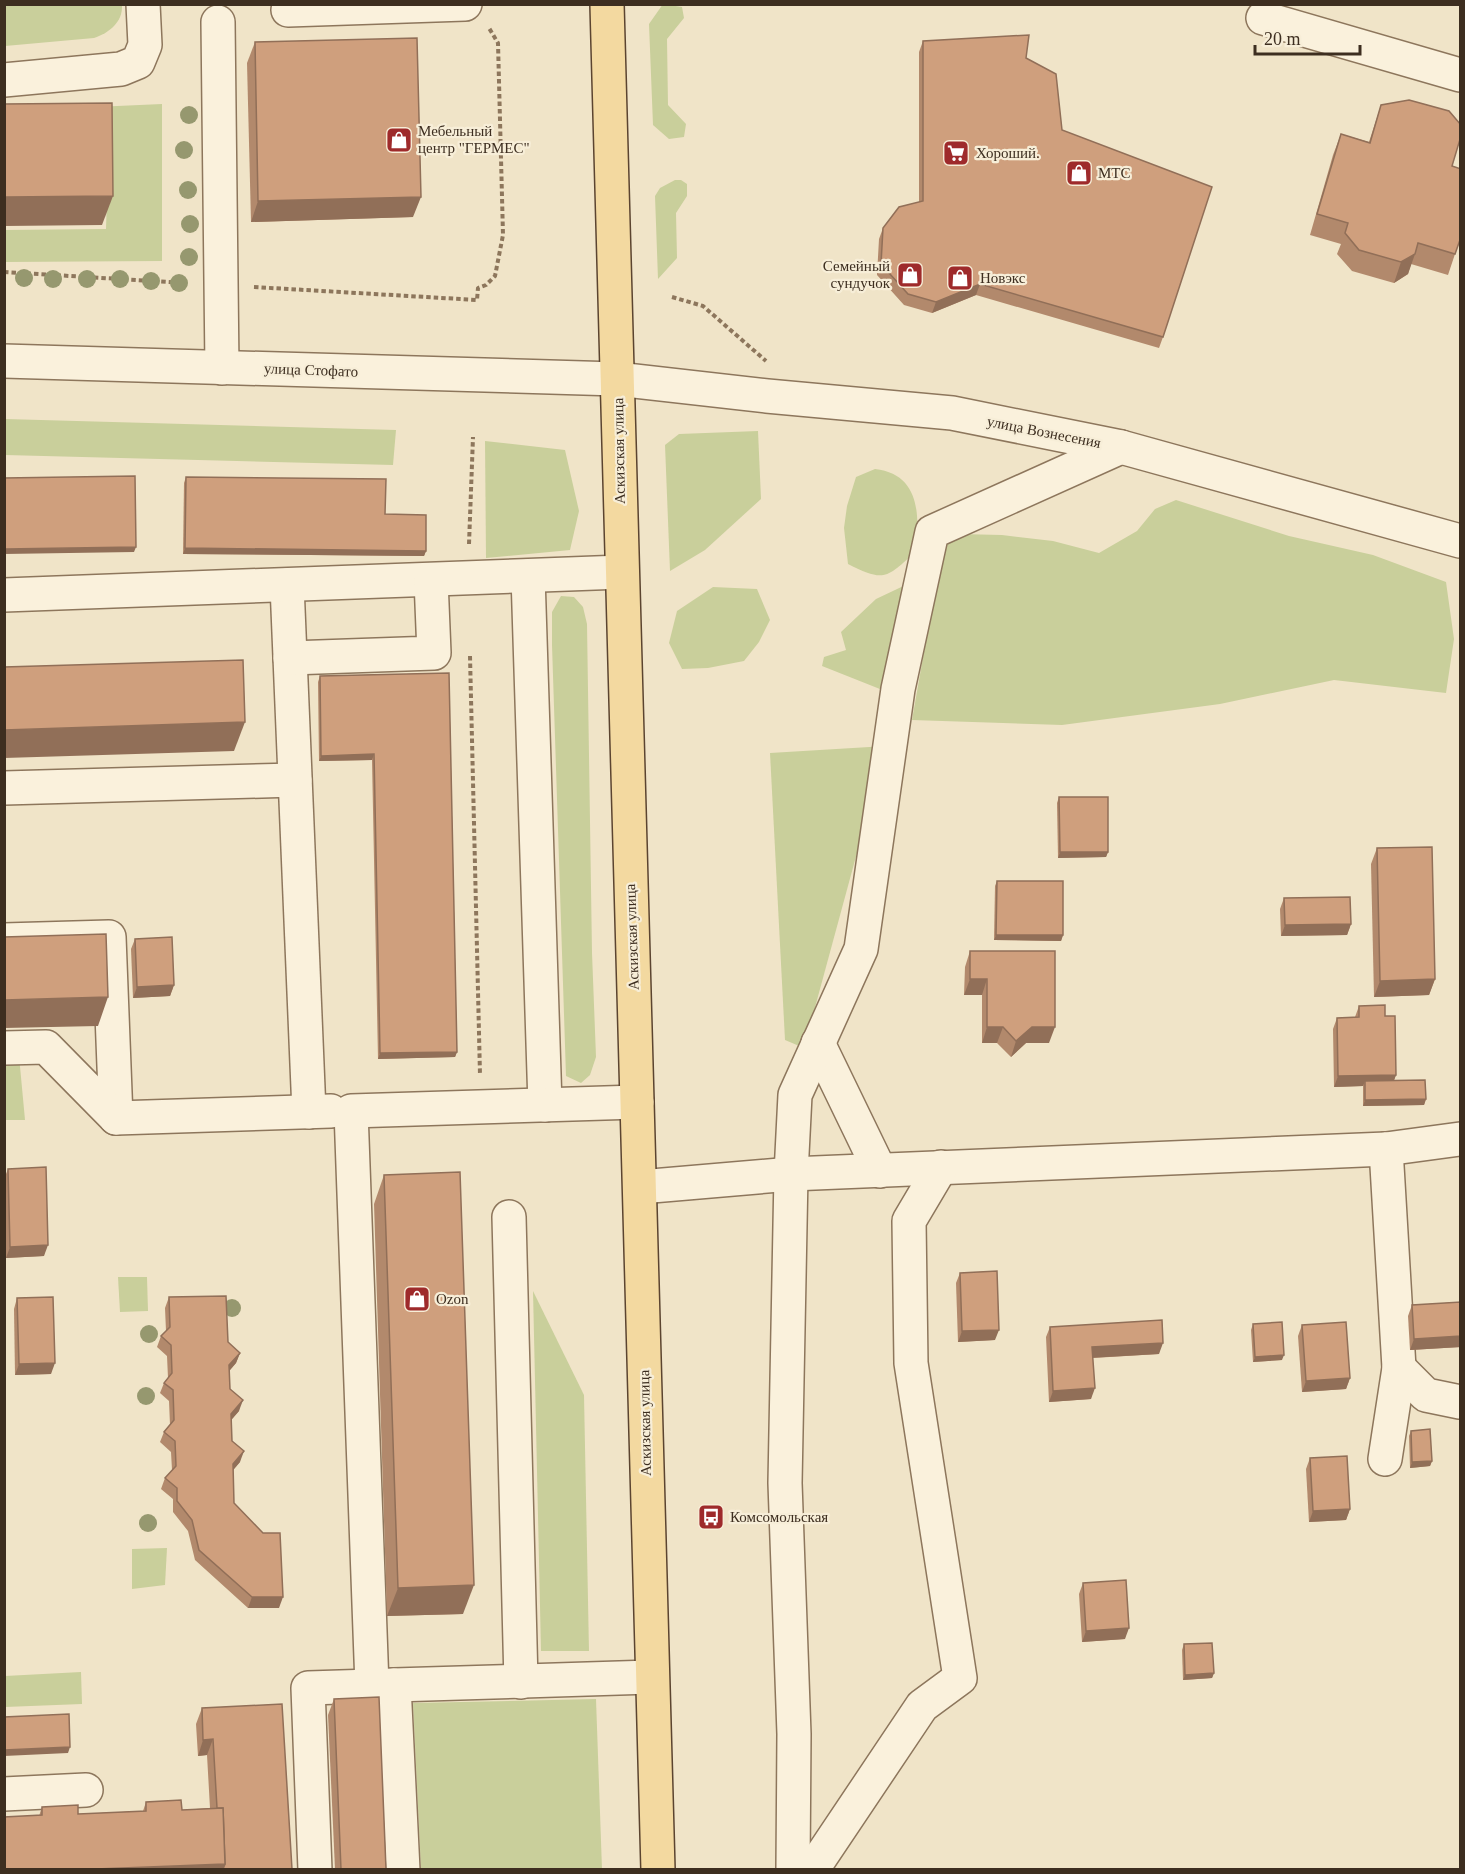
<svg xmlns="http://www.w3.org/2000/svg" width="1465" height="1874" viewBox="0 0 1465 1874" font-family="Georgia,serif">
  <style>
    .green { fill: #c9cf9b }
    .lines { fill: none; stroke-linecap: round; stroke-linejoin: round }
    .minor-casing { stroke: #8d765c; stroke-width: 36 }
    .major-casing { stroke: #5b4430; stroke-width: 36 }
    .path { stroke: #8d765c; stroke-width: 4; stroke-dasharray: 4.5 3; stroke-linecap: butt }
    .minor { stroke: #faf1dc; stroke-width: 33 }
    .major { stroke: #f3d9a0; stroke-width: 33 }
    .tree { fill: #96986f }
    .wall { fill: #b2896c }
    .shaded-wall { fill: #916f58 }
    .building { fill: #cf9f7d; stroke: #916f58; stroke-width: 1.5 }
    .labels { text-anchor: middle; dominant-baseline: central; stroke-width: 4.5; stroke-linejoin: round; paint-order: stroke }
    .poi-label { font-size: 15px; fill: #3d2e20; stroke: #f7eed8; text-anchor: start }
    .street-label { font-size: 15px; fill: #3d2e20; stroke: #f7eed8 }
  </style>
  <rect width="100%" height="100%" fill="#f0e4c8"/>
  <g class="green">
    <path d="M5,4L122,5C123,22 109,33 94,38L5,46Z"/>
    <path d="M663,4L682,7L684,18L667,39L668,105L686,124L684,137L669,139L653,125L649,24Z"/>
    <path d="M162,104V261L5,262L4,230L106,229L109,130L5,111Z"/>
    <path d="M675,180H681L687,184V196L676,213L677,258L658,279L655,196L660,188Z"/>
    <path d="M5,419L396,430L393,465L5,455Z"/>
    <path d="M758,431L761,499L705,550L670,571L665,445L679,434Z"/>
    <path d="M485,441L565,450L579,511L570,550L486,558Z"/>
    <path d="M875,469C921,474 920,518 915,552C886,579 884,582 848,564L844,528L847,506L856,477Z"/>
    <path d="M1176,500L1289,536L1373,555L1446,582L1454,639L1446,693L1334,680L1220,704L1062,725L912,720L943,544L959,534L1002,535L1053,541L1099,553L1137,531L1155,509Z"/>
    <path d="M914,581L890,693L822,666L824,657L846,650L841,632L876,599Z"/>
    <path d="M713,587L757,589L770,620L759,642L744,661L708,668L682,669L669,643L677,611Z"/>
    <path d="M561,596L574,597L583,607L587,624L592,953L596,1057L590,1075L581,1083L566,1076L552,645V612Z"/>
    <path d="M886,746L804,1048L785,1040L770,753Z"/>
    <path d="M4,1045H18L25,1120H5Z"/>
    <path d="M118,1277H147L148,1311L120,1312Z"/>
    <path d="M533,1291L584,1395L589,1651H541Z"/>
    <path d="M167,1548L165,1585L132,1589V1549Z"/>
    <path d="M81,1672L82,1704L5,1707V1676Z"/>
    <path d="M596,1699L602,1869H421L413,1703Z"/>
  </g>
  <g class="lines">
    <defs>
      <g id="minor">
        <path d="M288,10L465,4"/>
        <path d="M1263,18L1460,75"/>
        <path d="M218,22L222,368"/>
        <path d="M4,80L121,69L138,62L145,45L143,4"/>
        <path d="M4,361L617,379L767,396L952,413L1121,447L1460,541"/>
        <path d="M528,576L545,1105"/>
        <path d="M287,585L309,1112"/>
        <path d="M4,595L622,572"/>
        <path d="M290,658L434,653L431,580"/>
        <path d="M4,788L295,780"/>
        <path d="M4,940L109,937L116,1118"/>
        <path d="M818,1043L880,1171"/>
        <path d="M4,1048L46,1047L116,1118L331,1111"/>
        <path d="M640,1187L791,1174L1386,1149L1460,1139"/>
        <path d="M509,1217L521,1682"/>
        <path d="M1399,1368L1426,1395L1460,1402"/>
        <path d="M1385,1459L1399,1368L1386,1149"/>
        <path d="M394,1685L372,1686L351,1111L637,1102"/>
        <path d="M4,1794L86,1790"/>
        <path d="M315,1870L308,1688L372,1686"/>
        <path d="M403,1870L394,1685L651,1677"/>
        <path d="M793,1870L794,1734L785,1483L791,1174L795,1095L861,949L898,689L932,532L1121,447"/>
        <path d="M812,1870L922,1706L960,1678L911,1363L909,1221L941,1167"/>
      </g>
      <path id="major" d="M607,4L658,1870"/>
    </defs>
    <use href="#minor" class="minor-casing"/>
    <use href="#major" class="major-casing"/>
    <g class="path">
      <path d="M4,272L186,283"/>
      <path d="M254,287L477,300L478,288L486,285L495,276L503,235L498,43L489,28"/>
      <path d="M672,297L703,306L766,361"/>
      <path d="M469,544L473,437"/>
      <path d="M470,656L480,1075"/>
    </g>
    <use href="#minor" class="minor"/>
    <use href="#major" class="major"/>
  </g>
  <g class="tree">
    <circle cx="189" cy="115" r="9"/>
    <circle cx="184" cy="150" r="9"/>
    <circle cx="188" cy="190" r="9"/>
    <circle cx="190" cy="224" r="9"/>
    <circle cx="189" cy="257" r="9"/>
    <circle cx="24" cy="278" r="9"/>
    <circle cx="53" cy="279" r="9"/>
    <circle cx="87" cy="279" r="9"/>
    <circle cx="120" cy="279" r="9"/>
    <circle cx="151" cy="281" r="9"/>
    <circle cx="179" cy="283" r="9"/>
    <circle cx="232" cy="1308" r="9"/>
    <circle cx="149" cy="1334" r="9"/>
    <circle cx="146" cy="1396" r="9"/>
    <circle cx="148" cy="1523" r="9"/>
  </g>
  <g class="wall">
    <path d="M923,41L1026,58L1163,337L1159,348L976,295L932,313L904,305L877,275L879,239L883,228L919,202V52Z"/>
    <path d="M255,42L413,217L251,222L247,63Z"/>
    <path d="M1381,105L1452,166L1455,254L1448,275L1411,264L1408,274L1394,283L1352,271L1337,254L1341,244L1310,235L1333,155L1341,134L1369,142Z"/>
    <path d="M186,477L385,514L426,551L424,556L183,554L184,483Z"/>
    <path d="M449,673L457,1052L455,1057L378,1059L372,760L319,761L318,682L320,676Z"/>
    <path d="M1059,797L1108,852L1106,857L1058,858L1057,803Z"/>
    <path d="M1377,848L1435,979L1429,995L1374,997L1371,864Z"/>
    <path d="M997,881L1063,935L1061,941L994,940L995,886Z"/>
    <path d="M1284,898L1351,924L1347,935L1281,936L1280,909Z"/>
    <path d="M135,939L174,985L170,996L133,998L131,949Z"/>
    <path d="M970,951L1049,1043H1026L1011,1057L997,1043H982V995H964L965,967Z"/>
    <path d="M1359,1006L1385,1016L1396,1075L1394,1080L1426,1099L1424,1105L1363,1106V1086L1334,1087L1333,1029L1337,1018L1355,1017Z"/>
    <path d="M8,1169L44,1256L6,1258L4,1179Z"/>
    <path d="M384,1175L463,1614L387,1616L374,1204Z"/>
    <path d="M960,1273L995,1340L958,1342L956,1283Z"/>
    <path d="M169,1297L228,1342L240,1353L236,1363L229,1371L230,1389L239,1411L231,1420L232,1441L240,1462L233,1470L234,1503L279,1608H248L195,1560L188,1531L173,1512V1499L161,1489L165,1478L172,1470L171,1452L160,1442L164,1432L170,1425L169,1401L160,1393L164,1383L168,1378L167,1356L157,1347L161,1336L166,1331L165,1308Z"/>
    <path d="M17,1298L51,1374L15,1375L14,1309Z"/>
    <path d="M1461,1302V1347L1410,1350L1408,1316L1412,1305Z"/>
    <path d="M1253,1324L1282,1360L1253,1362L1251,1330Z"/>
    <path d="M1302,1325L1350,1378L1346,1389L1302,1392L1298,1336Z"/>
    <path d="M1050,1327L1159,1354L1093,1358L1091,1399L1049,1402L1046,1337Z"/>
    <path d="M1411,1431L1432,1461L1430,1466L1410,1468L1409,1436Z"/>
    <path d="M1310,1458L1350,1509L1346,1520L1309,1522L1306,1469Z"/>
    <path d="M1083,1583L1125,1639L1082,1642L1079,1594Z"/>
    <path d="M1184,1644L1214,1673L1212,1678L1183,1680L1182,1650Z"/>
    <path d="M334,1699L386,1869H335L328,1715Z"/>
    <path d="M202,1708L292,1869L39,1816L42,1807L78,1814L143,1811L146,1802L182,1810L210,1808L207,1755L198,1756L196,1724Z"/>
  </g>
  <g class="shaded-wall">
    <path d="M113,196L102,225L4,226V197Z"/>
    <path d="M421,197L413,217L251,222L258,201Z"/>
    <path d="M1415,254L1408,274L1394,283L1401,262Z"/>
    <path d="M980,284L976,295L932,313L936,302Z"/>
    <path d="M136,547L134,552L4,554V549Z"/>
    <path d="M185,548L426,551L424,556L183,554Z"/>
    <path d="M245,722L234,751L4,758V730Z"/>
    <path d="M374,754L372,760L319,761L321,756Z"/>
    <path d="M1060,852H1108L1106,857L1058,858Z"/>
    <path d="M1351,924L1347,935L1281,936L1285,925Z"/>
    <path d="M996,935H1063L1061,941L994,940Z"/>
    <path d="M970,979H987L982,995H964Z"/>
    <path d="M1435,979L1429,995L1374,997L1380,981Z"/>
    <path d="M174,985L170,996L133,998L137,987Z"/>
    <path d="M108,997L98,1026L4,1028V1000Z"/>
    <path d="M987,1027H1003L997,1043H982Z"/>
    <path d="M1032,1027H1055L1049,1043H1026L1011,1057L1016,1041Z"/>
    <path d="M457,1052L455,1057L378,1059L380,1053Z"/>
    <path d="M1396,1075L1392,1086L1365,1081L1363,1086L1334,1087L1338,1076Z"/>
    <path d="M1426,1099L1424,1105L1363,1106L1365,1100Z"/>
    <path d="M48,1245L44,1256L6,1258L10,1247Z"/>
    <path d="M999,1330L995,1340L958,1342L962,1331Z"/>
    <path d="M1461,1336V1347L1410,1350L1414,1339Z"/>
    <path d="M1163,1343L1159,1354L1088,1358L1092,1347Z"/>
    <path d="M240,1353L236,1363L225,1376L229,1365Z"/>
    <path d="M1284,1355L1282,1360L1253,1362L1255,1357Z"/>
    <path d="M55,1363L51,1374L15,1375L19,1364Z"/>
    <path d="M1350,1378L1346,1389L1302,1392L1306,1381Z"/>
    <path d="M1095,1388L1091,1399L1049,1402L1053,1391Z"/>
    <path d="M243,1400L239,1411L227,1425L231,1414Z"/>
    <path d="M244,1451L240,1462L229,1475L233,1464Z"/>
    <path d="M1432,1461L1430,1466L1410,1468L1412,1462Z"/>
    <path d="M1350,1509L1346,1520L1309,1522L1313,1511Z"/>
    <path d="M474,1585L463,1614L387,1616L398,1588Z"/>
    <path d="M252,1597H283L279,1608H248Z"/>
    <path d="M1129,1628L1125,1639L1082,1642L1086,1631Z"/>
    <path d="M1214,1673L1212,1678L1183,1680L1185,1675Z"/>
    <path d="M213,1739L207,1755L198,1756L203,1740Z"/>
    <path d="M70,1747L68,1753L4,1756V1750Z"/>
    <path d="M225,1864L223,1869H96Z"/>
  </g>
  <g class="building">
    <path d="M1029,35L1026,58L1056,74L1062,130L1212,187L1163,337L980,284L936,302L908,294L881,264L883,228L899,207L923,201V41Z"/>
    <path d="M417,38L421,197L258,201L255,42Z"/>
    <path d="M1409,100L1449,111L1461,125V136L1452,166L1461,169V237L1455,254L1418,243L1415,254L1401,262L1359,250L1345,233L1348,223L1317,214L1341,134L1370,143L1381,105Z"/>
    <path d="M112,103L113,196L4,197V104Z"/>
    <path d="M135,476L136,547L4,549V478Z"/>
    <path d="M186,477L386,479L385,514L426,515V551L185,548Z"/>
    <path d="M243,660L245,722L4,730V667Z"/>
    <path d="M449,673L457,1052L380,1053L374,754L321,756L320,676Z"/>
    <path d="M1059,797H1108V852H1060Z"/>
    <path d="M1432,847L1435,979L1380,981L1377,848Z"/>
    <path d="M997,881H1063V935H996Z"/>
    <path d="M1350,897L1351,924L1285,925L1284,898Z"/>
    <path d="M106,934L108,997L4,1000V937Z"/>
    <path d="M172,937L174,985L137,987L135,939Z"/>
    <path d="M970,951H1055V1027H1032L1016,1041L1003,1027H987V979H970Z"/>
    <path d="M1385,1005V1016H1395L1396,1075L1338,1076L1337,1018L1359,1017V1006Z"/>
    <path d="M1425,1080L1426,1099L1365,1100V1081Z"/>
    <path d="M46,1167L48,1245L10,1247L8,1169Z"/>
    <path d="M460,1172L474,1585L398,1588L384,1175Z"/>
    <path d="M997,1271L999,1330L962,1331L960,1273Z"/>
    <path d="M226,1296L228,1342L240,1353L229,1365L230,1389L243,1400L231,1414L232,1441L244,1451L233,1464L234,1503L263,1533H280L283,1597H252L199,1550L192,1520L177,1501V1488L165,1478L176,1466L175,1441L164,1432L174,1420L173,1390L164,1383L172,1373L171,1345L161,1336L170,1327L169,1297Z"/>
    <path d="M53,1297L55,1363L19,1364L17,1298Z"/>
    <path d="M1461,1302V1336L1414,1339L1412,1305Z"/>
    <path d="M1162,1320L1163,1343L1092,1347L1095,1388L1053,1391L1050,1327Z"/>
    <path d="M1282,1322L1284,1355L1255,1357L1253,1324Z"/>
    <path d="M1346,1322L1350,1378L1306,1381L1302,1325Z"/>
    <path d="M1430,1429L1432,1461L1412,1462L1411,1431Z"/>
    <path d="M1347,1456L1350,1509L1313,1511L1310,1458Z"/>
    <path d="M1126,1580L1129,1628L1086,1631L1083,1583Z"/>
    <path d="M1212,1643L1214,1673L1185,1675L1184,1644Z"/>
    <path d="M379,1697L386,1869H341L334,1699Z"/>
    <path d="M282,1704L292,1869H223L225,1864L223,1808H217L213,1739L203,1740L202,1708Z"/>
    <path d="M69,1714L70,1747L4,1750V1717Z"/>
    <path d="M181,1800L182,1810L223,1808L225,1864L96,1869H4V1817L42,1815V1807L78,1805V1814L146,1811V1802Z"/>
  </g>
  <defs>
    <symbol id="shop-square" viewBox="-11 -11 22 22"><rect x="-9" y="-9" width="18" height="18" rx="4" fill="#9e2a2b" stroke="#f7eed8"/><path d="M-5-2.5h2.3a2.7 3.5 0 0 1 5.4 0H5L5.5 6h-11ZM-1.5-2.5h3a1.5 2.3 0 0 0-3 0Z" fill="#fff"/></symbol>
    <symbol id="supermarket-square" viewBox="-11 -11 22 22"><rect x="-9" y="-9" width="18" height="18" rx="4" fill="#9e2a2b" stroke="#f7eed8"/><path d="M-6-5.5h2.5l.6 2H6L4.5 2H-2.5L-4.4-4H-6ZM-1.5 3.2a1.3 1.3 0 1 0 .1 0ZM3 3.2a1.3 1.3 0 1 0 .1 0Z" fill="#fff"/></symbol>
    <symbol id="bus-square" viewBox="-11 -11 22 22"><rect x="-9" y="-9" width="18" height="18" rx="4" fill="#9e2a2b" stroke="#f7eed8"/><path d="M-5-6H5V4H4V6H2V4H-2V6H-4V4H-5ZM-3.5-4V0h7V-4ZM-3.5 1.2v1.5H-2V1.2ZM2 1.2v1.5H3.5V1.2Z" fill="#fff"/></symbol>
  </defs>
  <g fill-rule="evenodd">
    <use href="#shop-square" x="384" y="125" width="30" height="30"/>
    <use href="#supermarket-square" x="941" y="138" width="30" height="30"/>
    <use href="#shop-square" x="1064" y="158" width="30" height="30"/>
    <use href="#shop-square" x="895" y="260" width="30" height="30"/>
    <use href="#shop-square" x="945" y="263" width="30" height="30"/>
    <use href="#shop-square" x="402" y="1284" width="30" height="30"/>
    <use href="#bus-square" x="696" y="1502" width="30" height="30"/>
  </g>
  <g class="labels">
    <g class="poi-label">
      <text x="418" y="131">Мебельный<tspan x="418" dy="17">центр "ГЕРМЕС"</tspan></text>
      <text x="976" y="153">Хороший.</text>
      <text x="1098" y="173">МТС</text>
      <text x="890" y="266" text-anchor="end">Семейный<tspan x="890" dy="17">сундучок</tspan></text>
      <text x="980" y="278">Новэкс</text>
      <text x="436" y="1299">Ozon</text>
      <text x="730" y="1517">Комсомольская</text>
    </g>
    <g class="street-label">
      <text transform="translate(311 370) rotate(2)">улица Стофато</text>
      <text transform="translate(1044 432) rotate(11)">улица Вознесения</text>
      <text transform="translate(619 451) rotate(-91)">Аскизская улица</text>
      <text transform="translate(632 937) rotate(-92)">Аскизская улица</text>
      <text transform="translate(645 1423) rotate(-91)">Аскизская улица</text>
    </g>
  </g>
  <rect width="1465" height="1874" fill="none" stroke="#3d2e20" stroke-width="12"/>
  <path d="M1255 45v9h105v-9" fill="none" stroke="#3d2e20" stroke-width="3"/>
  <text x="1264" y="45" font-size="18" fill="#3d2e20" stroke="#f7eed8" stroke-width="4.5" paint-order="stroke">20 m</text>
</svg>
